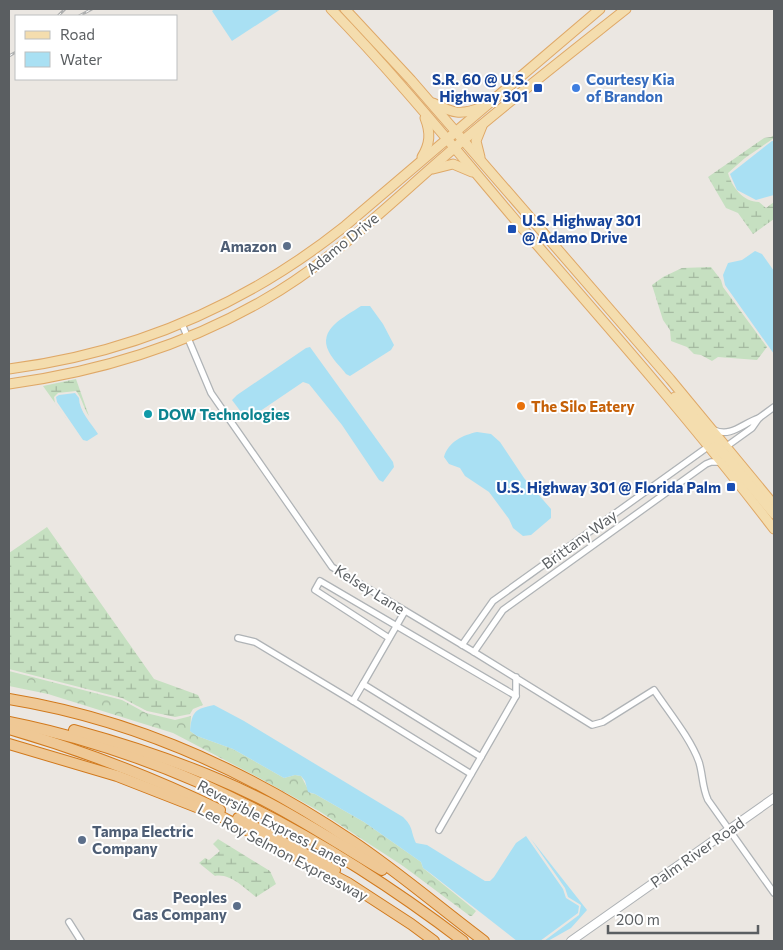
<svg xmlns="http://www.w3.org/2000/svg" width="783" height="950" viewBox="0 0 783 950" font-family="Commissioner,sans-serif">
  <style>
    .forest { fill: url(#forest-crowns) }
    .wetland { fill: url(#wetland-marsh) }
    .water { fill: #a9e0f3 }
    .lines { fill: none; stroke-linecap: round; stroke-linejoin: round }
    .street-casing { stroke: #afb3b6; stroke-width: 8 }
    .secondary-casing { stroke: #aeb2b5; stroke-width: 10 }
    .primary-casing { stroke: #dfa867; stroke-width: 11 }
    .highway-casing { stroke: #d1791c; stroke-width: 12 }
    .street { stroke: #fff; stroke-width: 5.5 }
    .secondary { stroke: #fff; stroke-width: 8 }
    .primary { stroke: #f4ddae; stroke-width: 9 }
    .highway { stroke: #efc895; stroke-width: 10 }
    .rail-casing { stroke: #aeafaf; stroke-width: 3 }
    .rail { stroke: #fff; stroke-width: 1; stroke-dasharray: 4; stroke-linecap: butt }
    .transit-dot { fill: #1a4fb4; stroke: #fff; stroke-width: 2 }
    .shop-dot { fill: #3f7fe0; stroke: #fff; stroke-width: 2 }
    .service-dot { fill: #5c6f8a; stroke: #fff; stroke-width: 2 }
    .food-dot { fill: #e8710a; stroke: #fff; stroke-width: 2 }
    .culture-dot { fill: #0f9aa8; stroke: #fff; stroke-width: 2 }
    .labels { text-anchor: middle; dominant-baseline: central; stroke-width: 4; stroke-linejoin: round; paint-order: stroke }
    .transit-label { font-size: 15px; font-weight: bold; fill: #164399; stroke: #fff; text-anchor: end }
    .shop-label { font-size: 15px; font-weight: bold; fill: #366cbe; stroke: #fff; text-anchor: start }
    .street-label { font-size: 15px; fill: #5a5e61; stroke: #fff }
    .service-label { font-size: 15px; font-weight: bold; fill: #4e5e75; stroke: #fff; text-anchor: end }
    .food-label { font-size: 15px; font-weight: bold; fill: #c56008; stroke: #fff; text-anchor: start }
    .culture-label { font-size: 15px; font-weight: bold; fill: #0d838f; stroke: #fff; text-anchor: start }
  </style>
  <defs>
    <pattern id="forest-crowns" width="20" height="18" patternUnits="userSpaceOnUse" patternTransform="scale(1.25)"><rect width="20" height="18" fill="#c6e0c1"/><path d="M2 6a3 3 0 1 1 6 0M12 15a3 3 0 1 1 6 0" fill="none" stroke="#a4b9a0"/></pattern>
    <pattern id="wetland-marsh" width="20" height="14" patternUnits="userSpaceOnUse" patternTransform="scale(1.25)"><rect width="20" height="14" fill="#c6e0c1"/><path d="M1 5h8M5 5V1M11 12h8M15 12V8" fill="none" stroke="#a4b9a0"/></pattern>
  </defs>
  <rect width="100%" height="100%" fill="#ebe7e2"/>
  <path class="forest" d="M9,671L122,700L146,713L175,720L191,716L190,731L197,736L233,749L284,778L295,775L301,776L310,793L315,794L364,822L421,862L423,868L476,911L472,916H470L403,866L319,811L263,780L173,733L48,694L9,686Z"/>
  <g class="wetland">
    <path d="M774,135V138L745,158L728,173C732,187 743,202 759,202L766,208L774,202V219L753,234L738,213L726,208L708,177L764,138L771,137Z"/>
    <path d="M711,267L721,280L723,287L767,347L757,360L718,357L712,361L701,355L694,354L687,347L671,341L670,330L663,320L652,285L663,277L682,268Z"/>
    <path d="M76,379L89,416C83,407 82,398 76,391L58,393L54,397L55,403L70,424L43,386Z"/>
    <path d="M47,527L154,679L198,695L203,705L193,709L190,714L175,717L147,711L122,698L9,669V553Z"/>
    <path d="M218,839L270,871L276,884L256,897C244,888 230,873 215,876L199,863L205,858L209,860L220,851L213,844Z"/>
  </g>
  <g class="water">
    <path d="M215,9H281L232,41L212,11Z"/>
    <path d="M772,141H774V195L756,200L737,190L730,174Z"/>
    <path d="M755,251L762,254L774,271V354L725,285L723,275L728,263L742,260Z"/>
    <path d="M361,306H370L383,324L394,345L391,350L350,376L346,374C341,367 333,360 329,352C317,329 345,317 361,306Z"/>
    <path d="M310,347L393,462L394,467L383,482L379,480L342,425L309,384L303,382L247,420L232,400L237,395L306,348Z"/>
    <path d="M75,393L79,398C79,411 91,423 98,434L87,441L83,440L57,402L56,397L59,395Z"/>
    <path d="M477,432L491,434L500,442L524,478L551,509V518L531,535L523,536L513,528L509,519L489,492L465,476L460,468L449,464L444,457C448,442 463,435 477,432Z"/>
    <path d="M214,705L244,721L403,817C414,828 410,830 416,843L427,845L485,881H490L494,877L516,843L526,836L563,889L566,898L579,906L578,913L540,941H517L430,873L423,868L421,862L364,822L315,794L308,792L305,781L301,776L295,775L284,778L233,749L197,736L190,731C192,711 195,709 214,705Z"/>
    <path d="M531,839L587,910L571,928L548,941H544L579,915L581,905L568,897L565,888Z"/>
  </g>
  <g class="lines">
    <defs>
      <g id="street">
        <path d="M182,324L211,393L332,567L474,652L592,725L603,722L654,690C668,711 691,739 699,762C703,775 702,787 708,800L774,893"/>
        <path d="M714,430C731,438 743,423 759,418"/>
        <path d="M727,446L752,428L759,418L774,407"/>
        <path d="M405,611L363,684L481,757L516,696V677"/>
        <path d="M238,638L255,642L353,701"/>
        <path d="M389,638L315,590L320,581L516,696"/>
        <path d="M462,645L493,601L709,446"/>
        <path d="M474,652L503,610L706,464L711,462H722"/>
        <path d="M363,684L353,701L471,774"/>
        <path d="M439,830L481,757"/>
        <path d="M69,922L81,941"/>
      </g>
      <path id="secondary" d="M571,941L774,798"/>
      <g id="primary">
        <path d="M331,9C396,76 456,150 517,222C605,323 693,423 774,529"/>
        <path d="M345,9L411,80L670,379L774,505"/>
        <path d="M433,103C453,113 460,116 482,107"/>
        <path d="M422,157C430,144 431,133 425,118"/>
        <path d="M480,157L476,141L482,126"/>
        <path d="M433,169L453,164L472,172"/>
        <path d="M9,369C134,353 246,305 345,226L600,9"/>
        <path d="M9,384C97,372 184,346 262,301C333,261 391,202 453,149C509,101 568,55 626,9"/>
        <path d="M675,397L690,412L712,439L722,444"/>
        <path d="M714,447L719,449L727,457L774,514"/>
      </g>
      <g id="highway">
        <path d="M9,699C132,719 248,771 352,841C397,871 440,908 484,941"/>
        <path d="M9,722C175,755 329,839 463,941"/>
        <path d="M9,729C81,750 152,777 220,810"/>
        <path d="M74,730C140,748 205,770 267,802C307,823 344,847 382,870"/>
        <path d="M9,744L117,776L222,817L348,883L411,924L434,941"/>
        <path d="M238,818L335,870"/>
      </g>
    </defs>
    <use href="#street" class="street-casing"/>
    <use href="#secondary" class="secondary-casing"/>
    <use href="#primary" class="primary-casing"/>
    <use href="#highway" class="highway-casing"/>
    <use href="#street" class="street"/>
    <use href="#secondary" class="secondary"/>
    <use href="#primary" class="primary"/>
    <use href="#highway" class="highway"/>
    <defs>
      <g id="rail">
        <path d="M58,16L65,9"/>
        <path d="M79,16L92,9"/>
        <path d="M9,56L16,52"/>
      </g>
    </defs>
    <use href="#rail" class="rail-casing"/>
    <use href="#rail" class="rail"/>
  </g>
  <g class="transit-dot">
    <rect x="533" y="83" width="10" height="10" rx="2.5"/>
    <rect x="507" y="224" width="10" height="10" rx="2.5"/>
    <rect x="726" y="482" width="10" height="10" rx="2.5"/>
  </g>
  <circle class="shop-dot" cx="576" cy="88" r="5"/>
  <g class="service-dot">
    <circle cx="287" cy="246" r="5"/>
    <circle cx="82" cy="840" r="5"/>
    <circle cx="237" cy="906" r="5"/>
  </g>
  <circle class="food-dot" cx="521" cy="406" r="5"/>
  <circle class="culture-dot" cx="148" cy="414" r="5"/>
  <g class="labels">
    <g class="transit-label">
      <text x="528" y="79">S.R. 60 @ U.S.<tspan x="528" dy="17">Highway 301</tspan></text>
      <text x="522" y="220" text-anchor="start">U.S. Highway 301<tspan x="522" dy="17">@ Adamo Drive</tspan></text>
      <text x="721" y="487">U.S. Highway 301 @ Florida Palm</text>
    </g>
    <g class="shop-label">
      <text x="586" y="79">Courtesy Kia<tspan x="586" dy="17">of Brandon</tspan></text>
    </g>
    <g class="street-label">
      <text transform="translate(342 243) rotate(-39)">Adamo Drive</text>
      <text transform="translate(579 539) rotate(-36)">Brittany Way</text>
      <text transform="translate(370 589) rotate(32)">Kelsey Lane</text>
      <text transform="translate(273 823) rotate(28)">Reversible Express Lanes</text>
      <text transform="translate(283 852) rotate(28)">Lee Roy Selmon Expressway</text>
      <text transform="translate(697 852) rotate(-35)">Palm River Road</text>
    </g>
    <g class="service-label">
      <text x="277" y="246">Amazon</text>
      <text x="92" y="831" text-anchor="start">Tampa Electric<tspan x="92" dy="17">Company</tspan></text>
      <text x="227" y="897">Peoples<tspan x="227" dy="17">Gas Company</tspan></text>
    </g>
    <g class="food-label">
      <text x="531" y="406">The Silo Eatery</text>
    </g>
    <g class="culture-label">
      <text x="158" y="414">DOW Technologies</text>
    </g>
  </g>
  <rect width="783" height="950" fill="none" stroke="#5a5e61" stroke-width="20"/>
  <rect x="15" y="15" width="162" height="65" fill="#ffffff" stroke="#bdbfc0"/>
  <rect x="25" y="31" width="25" height="8" fill="#f4ddae" stroke="#bdbfc0"/>
  <text x="60" y="40" font-size="15" fill="#5a5e61">Road</text>
  <rect x="25" y="52" width="25" height="15" fill="#a9e0f3" stroke="#bdbfc0"/>
  <text x="60" y="65" font-size="15" fill="#5a5e61">Water</text>
  <path d="M608 925v8h150v-8" fill="none" stroke="#5a5e61" stroke-width="2.5"/>
  <text x="616" y="925" font-size="15" fill="#5a5e61" stroke="#ffffff" stroke-width="4" paint-order="stroke">200 m</text>
</svg>
